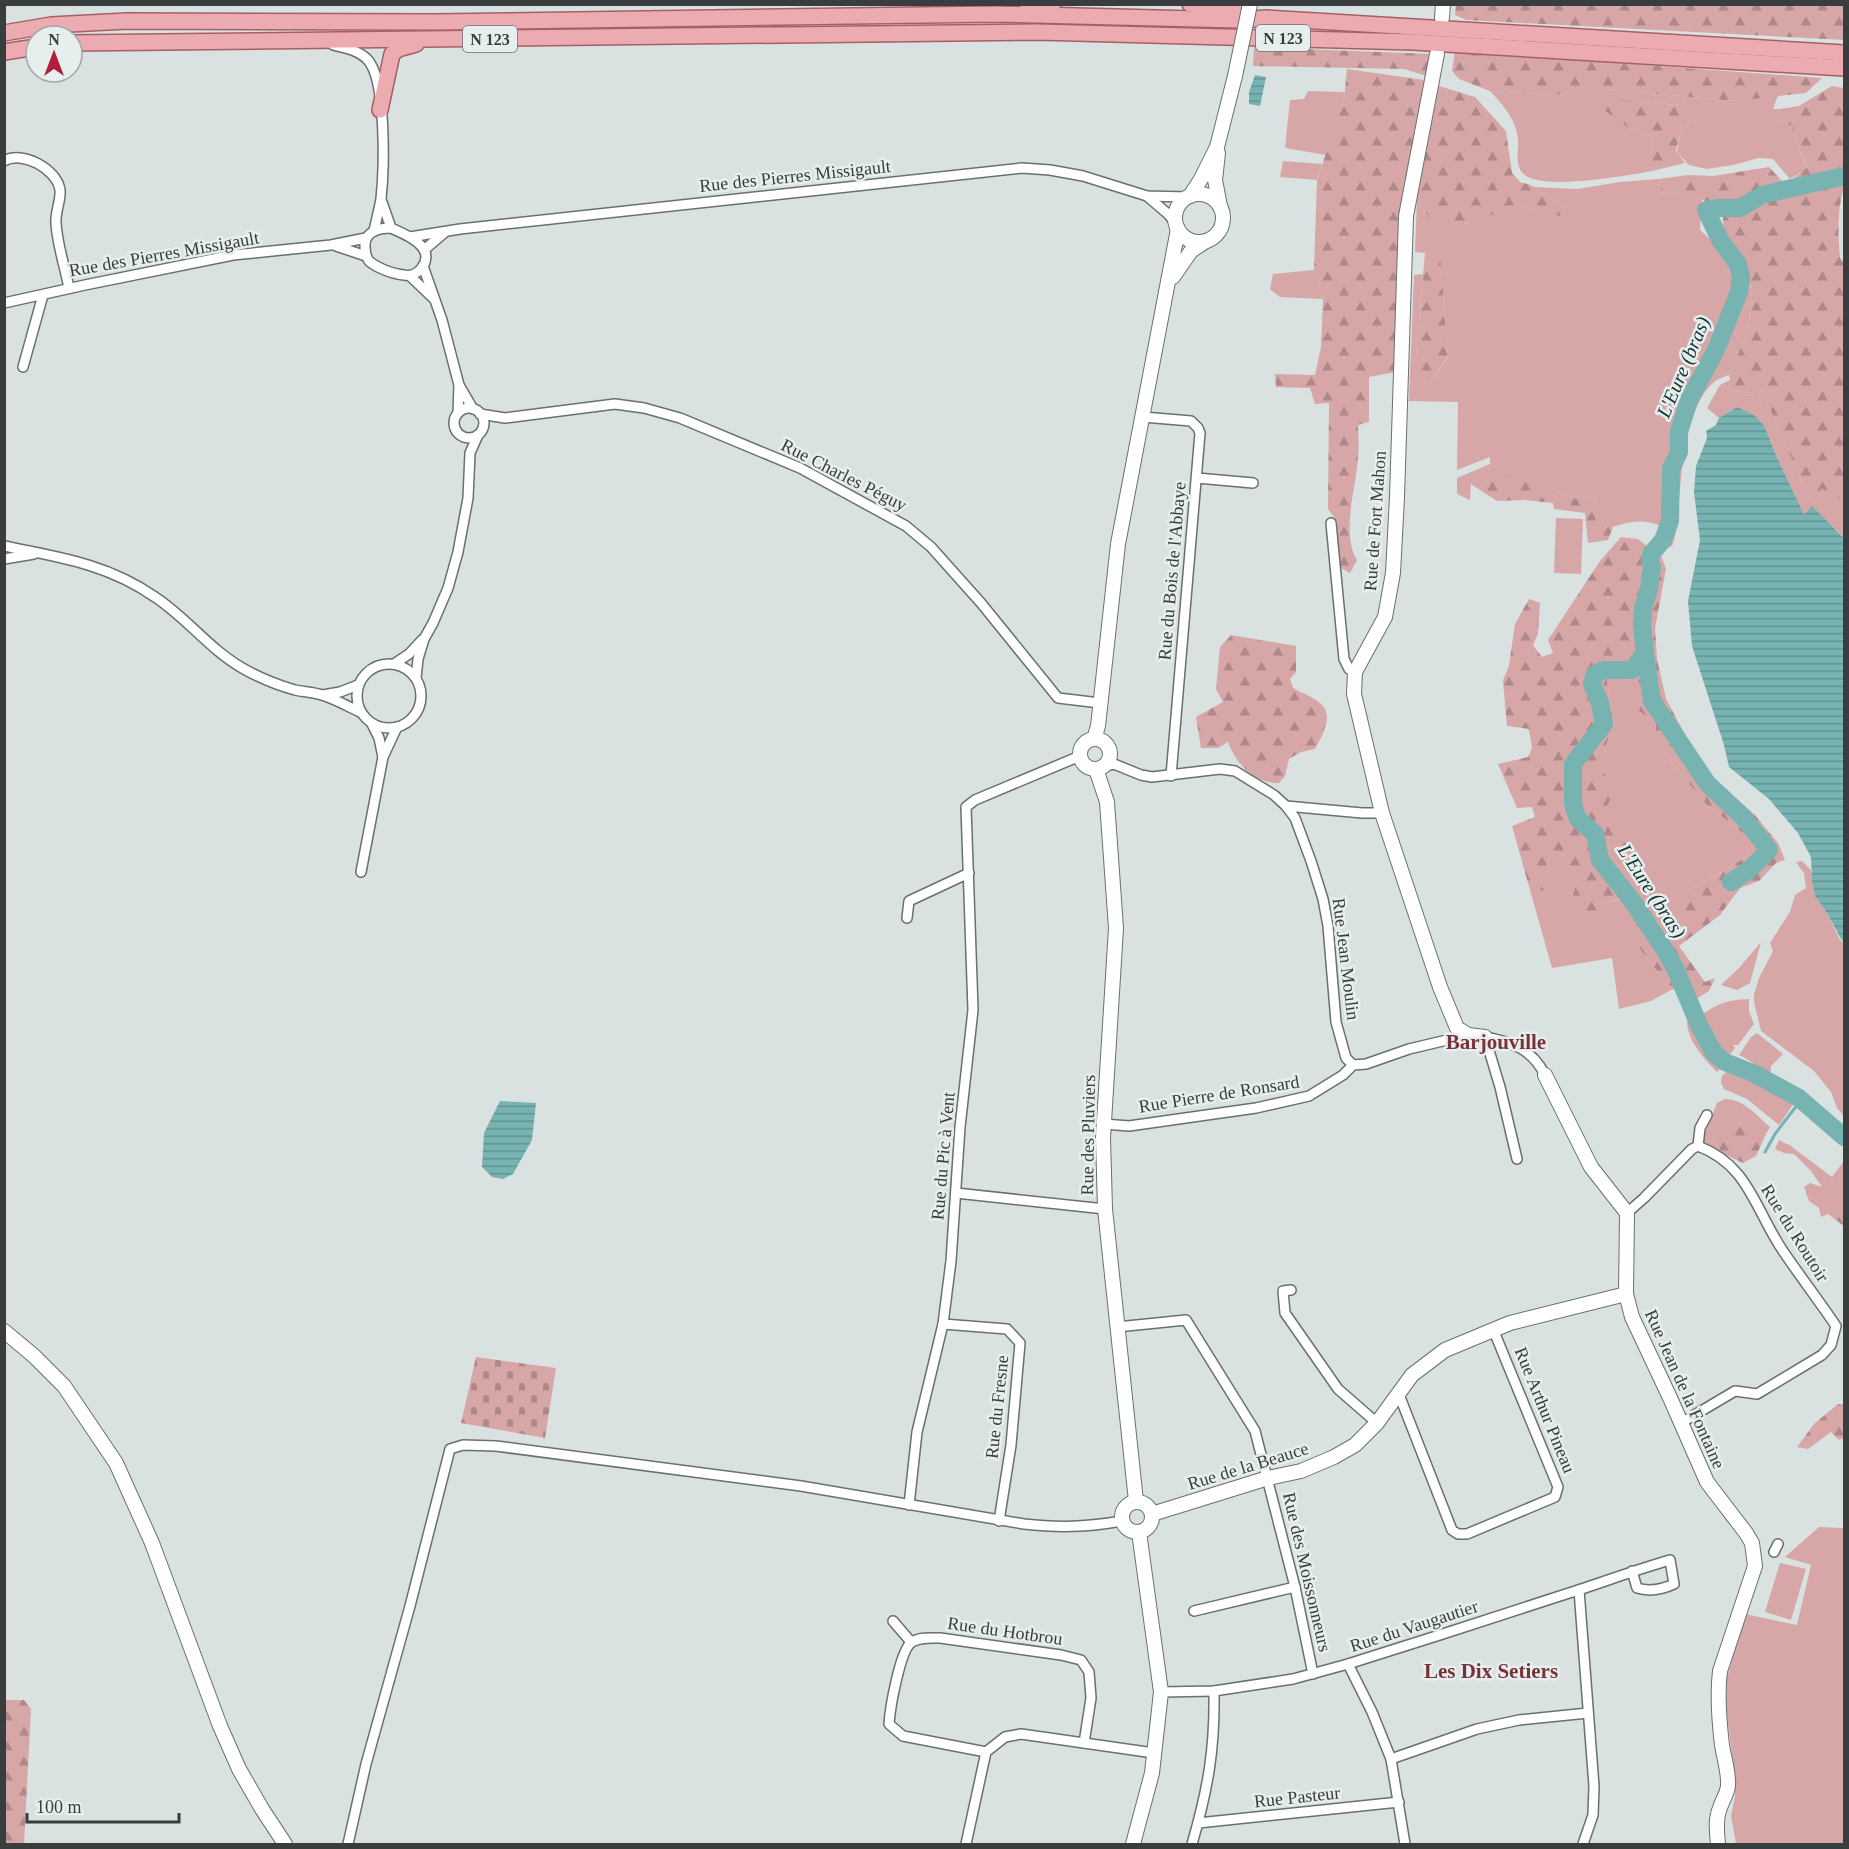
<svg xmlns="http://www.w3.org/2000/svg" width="1849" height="1849" viewBox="0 0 1849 1849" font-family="'Times New Roman',serif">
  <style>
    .green { fill: #d7a6a7 }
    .forest { fill: url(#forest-firs) }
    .cemetery { fill: url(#cemetery-stones) }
    .water { fill: url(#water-rules) }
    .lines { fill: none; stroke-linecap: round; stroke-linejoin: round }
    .stream { stroke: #76b3b1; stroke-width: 3 }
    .river { stroke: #76b3b1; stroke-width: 18 }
    .street-casing { stroke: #687070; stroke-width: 12 }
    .secondary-casing { stroke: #687070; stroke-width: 16 }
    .primary-casing { stroke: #a56065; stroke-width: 18 }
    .street { stroke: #fff; stroke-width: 9 }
    .secondary { stroke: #fff; stroke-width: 14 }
    .primary { stroke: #ecabb0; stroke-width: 15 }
    .secondary-bridge-casing { stroke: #687070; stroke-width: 16; stroke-linecap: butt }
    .secondary-bridge { stroke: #fff; stroke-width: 14 }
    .labels { text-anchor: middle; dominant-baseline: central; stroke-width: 5; stroke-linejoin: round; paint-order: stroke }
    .shield { fill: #e6efee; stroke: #6e7272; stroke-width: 1.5 }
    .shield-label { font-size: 16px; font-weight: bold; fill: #3a3d3d }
    .street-label { font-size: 18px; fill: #3a3d3d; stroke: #e6efee }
    .water-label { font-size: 20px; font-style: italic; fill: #143433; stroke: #e6efee }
    .quarter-label { font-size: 21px; font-weight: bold; fill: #7a3239; stroke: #e6efee }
  </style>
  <defs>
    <pattern id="forest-firs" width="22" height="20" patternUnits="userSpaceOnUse" patternTransform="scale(1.5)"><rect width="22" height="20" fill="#d7a6a7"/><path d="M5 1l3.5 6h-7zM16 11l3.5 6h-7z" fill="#af8889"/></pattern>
    <pattern id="cemetery-stones" width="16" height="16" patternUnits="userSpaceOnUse" patternTransform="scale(1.5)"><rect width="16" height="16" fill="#d7a6a7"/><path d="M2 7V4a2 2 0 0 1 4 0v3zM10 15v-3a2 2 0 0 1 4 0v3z" fill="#af8889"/></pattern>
    <pattern id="water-rules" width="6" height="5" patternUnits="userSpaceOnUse" patternTransform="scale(1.5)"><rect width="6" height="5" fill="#76b3b1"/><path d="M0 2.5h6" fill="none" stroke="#629391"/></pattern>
  </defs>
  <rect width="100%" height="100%" fill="#d9e2e1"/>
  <g class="green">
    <path d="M1607,89L1734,101L1778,95L1773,109H1780L1778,119L1792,126L1794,137L1807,169L1790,179L1773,159L1759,158L1733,165L1707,169L1689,165L1677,152L1680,135L1687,126L1695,108L1638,100H1608L1630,129L1652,135L1651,152L1643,160L1652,171C1630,175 1534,193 1521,171C1515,162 1519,149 1518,139C1516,119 1503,105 1490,91L1555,95Z"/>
    <path d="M1308,91L1345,92L1344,100L1326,155L1285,148L1290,100L1304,99Z"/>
    <path d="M1283,161L1322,164L1317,180L1280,177Z"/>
    <path d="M1659,179L1661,192L1702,200L1700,230L1730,258L1752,289L1748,331L1729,375C1724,377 1717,379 1713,383C1686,408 1682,466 1679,501C1677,516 1678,531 1672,546L1666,549L1661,526C1643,519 1630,521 1613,527L1594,521L1597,502L1590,496L1576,499L1551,489L1488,483L1486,477L1471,484L1470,500L1457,494V478L1490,464V457L1457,470L1458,402L1409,401L1414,275L1423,274L1416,356L1430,384L1448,357L1440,254L1415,252L1417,198L1427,216L1466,224L1517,204L1542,213L1565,208L1534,187L1577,189L1620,182Z"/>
    <path d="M1314,270L1323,299L1280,297L1270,289L1273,274Z"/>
    <path d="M1720,385L1748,396L1762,391L1809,498L1821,487L1835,498H1844V537L1812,507L1804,516L1775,453L1765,427L1737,407L1719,418L1707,408Z"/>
    <path d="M1556,518L1583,519L1581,574L1554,573Z"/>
    <path d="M1606,674L1641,683L1656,723V737L1672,763L1706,804L1762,848L1689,890L1666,917L1644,903L1617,873L1603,815L1599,763L1614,724Z"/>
    <path d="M1562,853L1578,876L1571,902L1601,904L1620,899L1636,916L1627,931L1671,990L1651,1001L1619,1009L1612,958L1552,968L1530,890L1545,889L1550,854Z"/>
    <path d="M1802,861L1811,870L1815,896L1827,913L1840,940L1844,943V1116L1837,1108L1831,1092L1814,1071L1761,1031L1754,1002V995L1759,978L1773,951L1770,943L1790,912L1795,895L1806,888L1804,873L1796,862Z"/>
    <path d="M1761,942L1750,983L1737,990L1721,985L1739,968Z"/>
    <path d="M1749,999V1011L1754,1024L1738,1045H1733L1735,1048L1728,1057L1721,1051L1701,1015C1719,1003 1727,1000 1749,999Z"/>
    <path d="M1690,1018C1698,1037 1704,1055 1724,1065L1717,1072C1704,1059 1687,1040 1687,1021Z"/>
    <path d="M1757,1033L1783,1054L1771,1066V1077C1760,1069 1751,1060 1739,1055L1751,1037Z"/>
    <path d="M1728,1070L1735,1075L1780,1093L1794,1103L1779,1125L1747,1099L1724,1089L1721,1083L1722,1076Z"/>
    <path d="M1725,1099C1744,1099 1757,1116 1770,1127L1766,1134L1757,1127L1739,1122L1713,1139L1722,1153L1702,1141L1717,1103Z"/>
    <path d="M1779,1140L1791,1146L1832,1177L1844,1161V1198L1843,1197L1826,1206L1828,1214L1821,1217L1819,1208L1809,1201L1804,1187L1810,1183L1822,1187L1811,1171L1794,1154L1784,1153L1775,1149Z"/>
    <path d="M1819,1527L1844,1528V1844H1736L1731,1816L1735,1797V1777L1726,1708L1727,1678L1745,1614L1797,1625L1811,1565L1785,1557Z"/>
    <path d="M1780,1563L1806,1569L1791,1620L1765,1612Z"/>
  </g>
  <g class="forest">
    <path d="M1456,4H1751L1781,6L1783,4L1844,5V40L1466,20L1455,15Z"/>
    <path d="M1254,47L1432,54L1427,76L1404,69L1253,66Z"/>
    <path d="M1455,51L1822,78L1806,93L1734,101L1607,89L1555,95L1490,91L1459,79L1452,71Z"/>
    <path d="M1347,69L1431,81L1400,220L1395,372L1369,377V422L1358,425C1359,439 1359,453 1357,467C1354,494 1342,536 1357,560L1350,573L1339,567L1337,521L1328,509L1329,403L1315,404L1310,388L1276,387L1275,374L1315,375L1321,347L1323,299L1314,270L1317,180L1344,100Z"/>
    <path d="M1439,86L1475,97L1506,131L1512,173L1520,182L1531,185L1565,208L1561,216L1542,213L1517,204C1493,213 1447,240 1427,215C1423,210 1420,203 1417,198Z"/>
    <path d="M1832,86L1844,88V186C1837,210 1838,233 1840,258L1844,263V498H1835L1821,488V497L1809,498L1762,391L1748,396L1720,385L1730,380L1729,375L1748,331L1752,289L1724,237L1723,218L1729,209L1702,200L1661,192L1659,179L1688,175L1713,176L1769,167L1782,181L1793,179L1807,168L1794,137L1792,126L1778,119L1780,109L1799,106Z"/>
    <path d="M1608,100H1638L1695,108L1687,126L1680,135L1676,151L1685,163L1652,171L1643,160L1651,152L1652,135L1630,129L1599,106Z"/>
    <path d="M1425,253H1440L1448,356L1430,384L1421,380L1416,356Z"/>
    <path d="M1505,475L1546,481L1551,489L1576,499L1590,496L1597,502L1595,521L1613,527L1608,540L1588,543L1585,513L1554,509L1553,503L1524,500L1497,501L1471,484L1486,476L1488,483Z"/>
    <path d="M1621,537L1638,539L1648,547L1647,562L1659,550L1666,569L1655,628L1657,659L1666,699L1686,736L1714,779L1754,814L1778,843L1785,860L1776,863L1759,881L1740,888L1720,915L1679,946L1705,982L1715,978L1709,991L1696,999L1687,987L1671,990L1626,930L1644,903L1666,916L1689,890L1762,848L1706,804L1672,763L1656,737V723L1638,710L1640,683L1606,674L1614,724L1599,763L1614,792L1603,814L1631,829V862L1618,873L1630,888L1625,897L1601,904V917L1578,919L1571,902L1578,876L1562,853L1550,855L1545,890H1530L1512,826L1535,817L1532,807L1517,808L1498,764L1528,757L1532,748L1529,729L1507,726L1503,681L1509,665L1515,624L1529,599L1540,603L1538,634L1533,645L1542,657L1553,653L1548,640L1600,561Z"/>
    <path d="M1231,635L1296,646V672L1290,679L1293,688C1301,693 1315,697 1322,705C1334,716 1321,738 1315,749L1301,752L1289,759L1285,776L1279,783C1254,783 1236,764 1228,742L1218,748H1201L1196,717L1223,702L1216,689L1220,647Z"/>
    <path d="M1727,1122C1740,1122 1758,1123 1766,1134L1756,1156L1743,1163L1722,1153L1713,1139Z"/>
    <path d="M1843,1197L1844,1198V1226L1828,1214L1826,1206L1831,1198Z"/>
    <path d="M1838,1404L1844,1405V1438L1839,1440L1831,1432L1808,1449L1797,1447L1814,1424Z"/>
    <path d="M5,1700H24L31,1709L24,1844H5Z"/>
  </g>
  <path class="cemetery" d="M476,1357L556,1368L545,1438L461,1423Z"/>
  <g class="water">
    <path d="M1255,75L1266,77L1260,106L1249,104V92Z"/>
    <path d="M1737,407L1754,415L1765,427L1775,453L1804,515L1812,506L1844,538V942L1841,939L1827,913L1815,896L1812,881L1811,857L1798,833L1769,799L1729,767L1724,745L1692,646L1688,601L1700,540L1694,492L1696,466L1707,438L1706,431L1716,425L1719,418Z"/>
    <path d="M500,1101L536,1103L532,1140L513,1174L503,1179L492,1177L482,1167L484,1133Z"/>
  </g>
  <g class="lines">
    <path class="stream" d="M1765,1152L1775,1134L1801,1100"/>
    <g class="river">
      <path d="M1844,176L1762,195L1740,208H1717L1706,210L1720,240L1738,264L1741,278L1739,292L1715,352L1689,400L1679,432V452L1671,469L1670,521L1663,540L1651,554L1650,561L1652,567L1649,589L1643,608L1642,625L1645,653L1632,670H1604L1595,674L1592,684L1600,703L1604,724L1573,764V804L1578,819L1595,834L1600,860L1631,899L1664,949L1675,968L1699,1025L1714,1053L1725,1062L1755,1074L1799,1098L1844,1137"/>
      <path d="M1645,653L1652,701L1707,783L1743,817L1769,850L1749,870L1731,882"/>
    </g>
    <defs>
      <g id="street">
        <path d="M333,45C345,48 358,50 367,59C387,79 384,171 381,199C379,210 376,221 374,231"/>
        <path d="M4,161C22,150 57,169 60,190C61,201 55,212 56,223C57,244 65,267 69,288"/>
        <path d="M1147,196L1168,214L1177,225"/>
        <path d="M382,202L391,228C402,233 415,238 423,248C432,261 418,278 404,275C393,274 377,268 369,261C366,257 365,252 365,247C364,232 378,228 391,228"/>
        <path d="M410,237L460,229L1022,168L1050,170L1083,176L1147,196L1188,197"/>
        <path d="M336,246L366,256"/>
        <path d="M424,250L444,233"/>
        <path d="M423,266L442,320L459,385L473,409"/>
        <path d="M410,276L433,298"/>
        <path d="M4,303L85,285L233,255L331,245L366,238"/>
        <path d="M23,367L43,295"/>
        <circle cx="469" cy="423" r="15"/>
        <path d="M458,413L459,385"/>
        <path d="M480,414L505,418L615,404L644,408L680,418L800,468L906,526L931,547L981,603L1058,698L1100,703"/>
        <path d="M1143,417L1191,421L1198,428L1200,433L1171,776"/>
        <path d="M1197,478L1253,483"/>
        <path d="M1331,523L1344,659L1349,669L1355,672"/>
        <path d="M4,546C59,557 108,564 155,597C187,618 210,650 244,669C260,678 277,685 295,690C304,692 313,692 322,695C335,699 347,706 360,712"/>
        <path d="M4,559L34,554"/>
        <circle cx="389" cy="696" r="32"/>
        <path d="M394,664L409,654L422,640"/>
        <path d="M416,678L418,659L424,639L433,623L448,588L458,552L468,498L470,453L478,435"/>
        <path d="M323,695L340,692L358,685"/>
        <path d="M372,724L379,738L383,757"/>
        <path d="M1104,766L1114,764L1141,775L1152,777L1220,769L1235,771L1274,795L1286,806L1295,818L1311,861L1323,899L1328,926L1336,1022L1346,1058L1353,1065"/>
        <path d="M1286,806L1362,813H1382"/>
        <path d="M361,872L383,757L397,727"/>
        <path d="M907,918L909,901L969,873"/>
        <path d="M1104,1124L1129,1126L1256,1108L1309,1096L1343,1075L1353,1065L1366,1064L1409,1049L1468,1035"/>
        <path d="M1517,1159L1500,1087L1485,1037C1512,1042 1532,1049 1545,1075"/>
        <path d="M956,1193L1105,1209"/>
        <path d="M1627,1213L1644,1198L1692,1149L1698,1146L1700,1128L1707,1115"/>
        <path d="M1291,1290L1283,1291L1285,1313L1338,1389L1377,1423"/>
        <path d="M943,1324L1007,1329L1020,1343L1011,1445L999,1521"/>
        <path d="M1117,1327L1186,1320L1255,1431L1295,1587L1313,1674"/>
        <path d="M1398,1392L1452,1530L1458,1534H1467L1555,1497L1558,1487L1493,1329"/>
        <path d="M1681,1423L1735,1391L1757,1394L1822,1355L1831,1345L1836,1326C1819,1301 1800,1276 1783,1251C1755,1210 1749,1165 1698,1146"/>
        <path d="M909,1505L917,1432L943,1324L951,1261L960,1127L973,1010L966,807L975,800L1080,756"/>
        <path d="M1774,1552L1778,1544"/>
        <path d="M1579,1590L1594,1786L1593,1815L1583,1844"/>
        <path d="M1194,1611L1295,1587"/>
        <path d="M893,1621L911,1642"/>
        <path d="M1348,1664L1372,1712L1391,1759L1405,1844"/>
        <path d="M1161,1692L1214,1691L1293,1679L1348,1664C1421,1641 1493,1618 1566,1594C1601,1583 1635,1570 1670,1560L1674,1584C1661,1590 1650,1592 1637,1588L1632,1571"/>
        <path d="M986,1752L903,1736L889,1724C890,1709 900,1649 912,1642C920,1637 931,1638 940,1638L1061,1655L1081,1660L1089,1672L1091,1698L1084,1743"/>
        <path d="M1391,1759L1477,1729L1519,1720L1588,1713"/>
        <path d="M1198,1823L1399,1802"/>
        <path d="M348,1844L366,1764L410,1606L450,1449L463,1445L496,1446L801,1486L1024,1524C1060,1528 1087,1527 1122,1521"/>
        <path d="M966,1844L986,1752L1005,1737L1021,1734L1154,1753"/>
        <path d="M1192,1844C1208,1789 1215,1749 1214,1691"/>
      </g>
      <g id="secondary">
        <path d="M1442,18L1443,4"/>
        <path d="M1437,54L1406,216L1397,497L1393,573L1385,617L1355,672L1354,694L1382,813L1440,987L1457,1028L1468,1035L1485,1037"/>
        <path d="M1218,153L1215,180L1220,206"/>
        <circle cx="1199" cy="218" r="24"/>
        <path d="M1190,196L1201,179L1217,147L1235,76"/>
        <path d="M1173,277L1191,251L1206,241"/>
        <path d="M1094,739L1098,726L1118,544L1178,229"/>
        <circle cx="1095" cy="754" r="15"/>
        <path d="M1096,769L1107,802L1116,928L1103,1138L1105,1209L1136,1501"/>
        <path d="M1545,1075L1591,1167L1627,1213L1626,1294L1632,1317L1671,1400L1707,1482L1746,1533L1752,1543L1755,1566L1720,1671C1717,1695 1719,1720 1722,1745C1724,1758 1729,1773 1728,1786C1727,1795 1722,1800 1720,1808C1715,1819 1717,1833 1718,1844"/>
        <path d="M4,1331L34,1356L64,1386L116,1463L152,1543L220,1726L239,1769L262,1809L285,1844"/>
        <circle cx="1137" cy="1517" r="15"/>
        <path d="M1152,1514L1268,1478L1301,1471L1334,1457L1355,1445L1377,1423L1412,1375L1445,1350L1510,1323L1626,1294"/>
        <path d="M1133,1844L1152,1773L1161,1692L1139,1532"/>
      </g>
      <g id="primary">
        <path d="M1190,4L1235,10"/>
        <path d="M1027,10L1053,4"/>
        <path d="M4,33L51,25L127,21L436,22L995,14L1238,20L1267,18L1844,53"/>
        <path d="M72,43L1038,32L1413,42L1844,68"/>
        <path d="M4,52L36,47"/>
        <path d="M380,110L392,54L398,49L416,44"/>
      </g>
    </defs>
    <use href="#street" class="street-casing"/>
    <use href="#secondary" class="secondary-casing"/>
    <use href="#primary" class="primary-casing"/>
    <use href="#street" class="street"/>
    <use href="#secondary" class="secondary"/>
    <use href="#primary" class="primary"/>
    <defs>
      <path id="secondary-bridge" d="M1235,76L1250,4"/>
    </defs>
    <use href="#secondary-bridge" class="secondary-bridge-casing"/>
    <use href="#secondary-bridge" class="secondary-bridge"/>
  </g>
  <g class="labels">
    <g class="shield">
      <rect x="1256" y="25" width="54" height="26" rx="4.5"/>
      <rect x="463" y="26" width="54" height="26" rx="4.5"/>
    </g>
    <g class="shield-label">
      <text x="1283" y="38">N 123</text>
      <text x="490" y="39">N 123</text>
    </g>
    <g class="street-label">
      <text transform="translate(795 176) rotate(-6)">Rue des Pierres Missigault</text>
      <text transform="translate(164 254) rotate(-10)">Rue des Pierres Missigault</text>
      <text transform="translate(844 475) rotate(27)">Rue Charles Péguy</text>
      <text transform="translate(1375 521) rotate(-86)">Rue de Fort Mahon</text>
      <text transform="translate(1172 571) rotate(-85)">Rue du Bois de l'Abbaye</text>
      <text transform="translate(1346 959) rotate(83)">Rue Jean Moulin</text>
      <text transform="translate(1219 1094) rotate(-9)">Rue Pierre de Ronsard</text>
      <text transform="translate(1088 1135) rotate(-89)">Rue des Pluviers</text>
      <text transform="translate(943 1156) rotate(-85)">Rue du Pic à Vent</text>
      <text transform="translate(1795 1233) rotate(58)">Rue du Routoir</text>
      <text transform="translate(1685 1389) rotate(66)">Rue Jean de la Fontaine</text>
      <text transform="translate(997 1407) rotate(-84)">Rue du Fresne</text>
      <text transform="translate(1545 1410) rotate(68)">Rue Arthur Pineau</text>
      <text transform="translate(1248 1466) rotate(-17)">Rue de la Beauce</text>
      <text transform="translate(1307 1572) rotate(77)">Rue des Moissonneurs</text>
      <text transform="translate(1414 1626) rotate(-18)">Rue du Vaugautier</text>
      <text transform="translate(1005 1631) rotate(8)">Rue du Hotbrou</text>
      <text transform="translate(1297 1797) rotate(-6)">Rue Pasteur</text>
    </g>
    <g class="water-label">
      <text transform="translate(1683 367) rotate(-67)">L'Eure (bras)</text>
      <text transform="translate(1652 891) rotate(57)">L'Eure (bras)</text>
    </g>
    <g class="quarter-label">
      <text x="1496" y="1042">Barjouville</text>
      <text x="1491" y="1671">Les Dix Setiers</text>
    </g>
  </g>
  <rect width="1849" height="1849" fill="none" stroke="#3a3d3d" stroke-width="12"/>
  <g transform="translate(54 54)"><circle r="28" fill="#e6efee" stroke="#a1a8a7" stroke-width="1.5"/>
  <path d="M0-4.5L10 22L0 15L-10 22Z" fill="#b11e3c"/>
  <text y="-9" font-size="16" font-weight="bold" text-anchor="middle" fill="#3a3d3d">N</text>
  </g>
  <path d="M27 1813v9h152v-9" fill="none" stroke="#3a3d3d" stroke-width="3"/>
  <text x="36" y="1813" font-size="18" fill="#3a3d3d" stroke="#e6efee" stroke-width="4.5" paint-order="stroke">100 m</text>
</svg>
